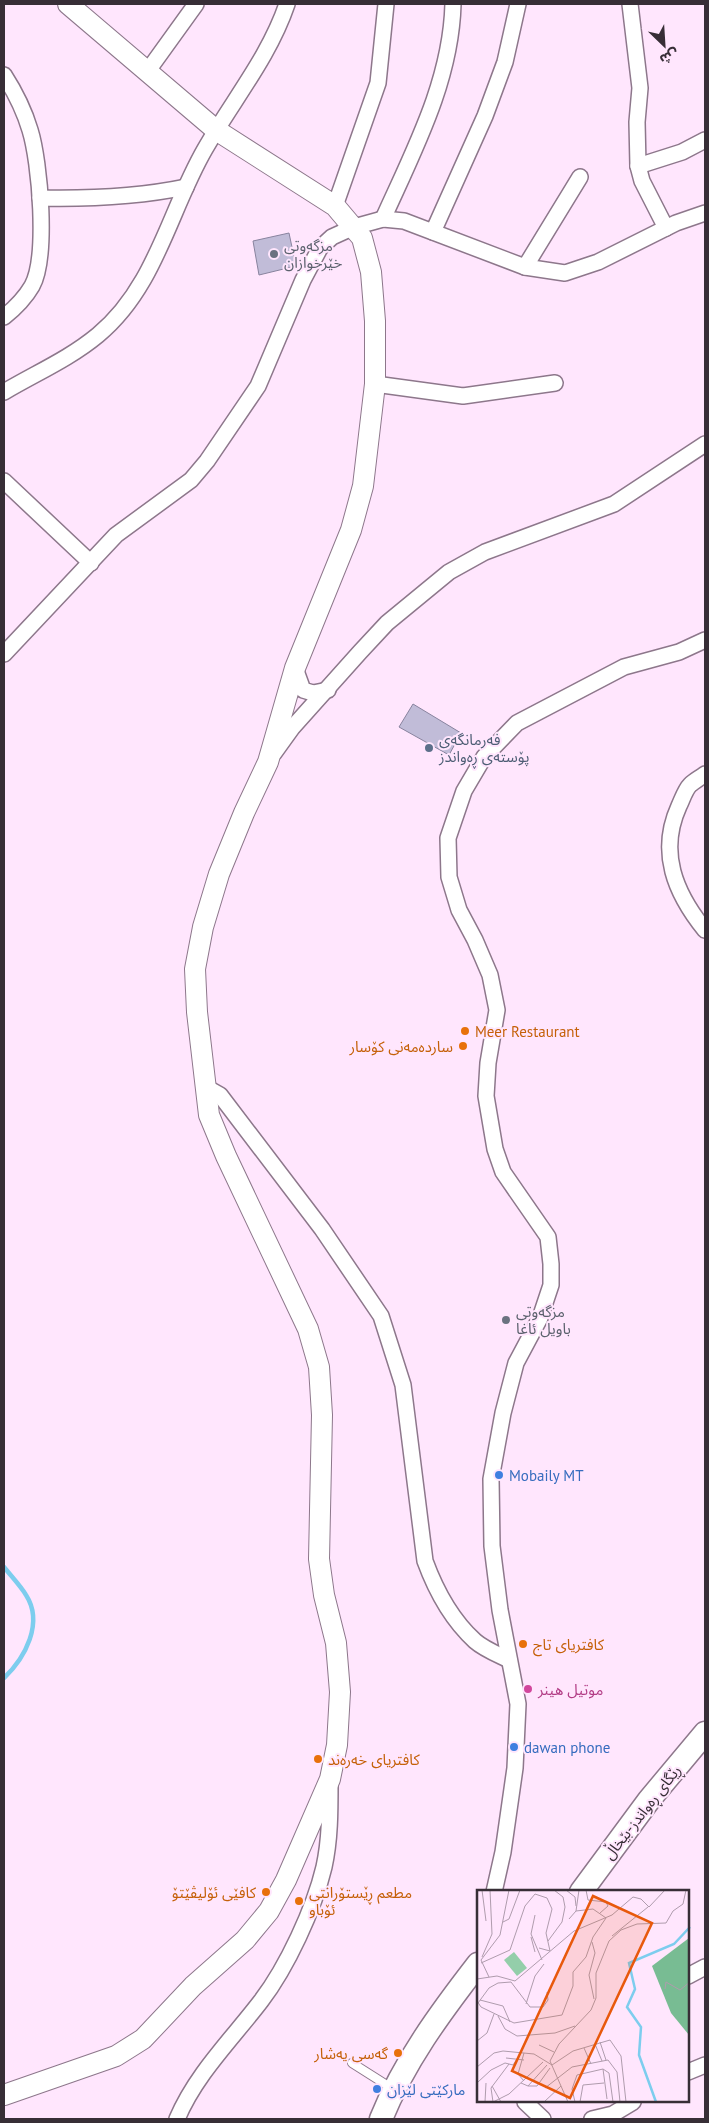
<svg xmlns="http://www.w3.org/2000/svg" width="709" height="2123" viewBox="0 0 709 2123" font-family="'PT Sans','Noto Sans Arabic',sans-serif">
  <style>
    .lines { fill: none; stroke-linecap: round; stroke-linejoin: round }
    .stream { stroke: #7dcdee; stroke-width: 4.5 }
    .building { fill: #c1bcd8; stroke: #88839e }
    .lane-casing { stroke: #8d778b; stroke-width: 10 }
    .street-casing { stroke: #8d778b; stroke-width: 18 }
    .secondary-casing { stroke: #8d778b; stroke-width: 22 }
    .primary-casing { stroke: #8d778b; stroke-width: 25 }
    .lane { stroke: #fff; stroke-width: 8 }
    .street { stroke: #fff; stroke-width: 15 }
    .secondary { stroke: #fff; stroke-width: 20 }
    .primary { stroke: #fff; stroke-width: 22 }
    .worship-dot { fill: #6b7280; stroke: #ffe6fd; stroke-width: 2 }
    .service-dot { fill: #5c6f8a; stroke: #ffe6fd; stroke-width: 2 }
    .food-dot { fill: #e8710a; stroke: #ffe6fd; stroke-width: 2 }
    .shop-dot { fill: #3f7fe0; stroke: #ffe6fd; stroke-width: 2 }
    .hotel-dot { fill: #d1479c; stroke: #ffe6fd; stroke-width: 2 }
    .labels { text-anchor: middle; dominant-baseline: central; stroke-width: 4; stroke-linejoin: round; paint-order: stroke }
    .worship-label { font-size: 15px; fill: #5b616d; stroke: #ffe6fd; text-anchor: start }
    .service-label { font-size: 15px; fill: #4e5e75; stroke: #ffe6fd; text-anchor: start }
    .food-label { font-size: 15px; fill: #c56008; stroke: #ffe6fd; text-anchor: start }
    .shop-label { font-size: 15px; fill: #366cbe; stroke: #ffe6fd; text-anchor: start }
    .hotel-label { font-size: 15px; fill: #b23c85; stroke: #ffe6fd; text-anchor: start }
    .street-label { font-size: 15px; fill: #372e36; stroke: #ffe6fd }
    .inset-river { fill: none; stroke: #7dcdee; stroke-width: 2.5 }
    .inset-road { fill: none; stroke: #af9cad; stroke-width: 1 }
    .view { fill: #e8590c; fill-opacity: 0.15; stroke: #e8590c; stroke-width: 2.5 }
    .inset-edge { fill: none; stroke: #372e36; stroke-width: 2.5 }
  </style>
  <rect width="100%" height="100%" fill="#ffe6fd"/>
  <g class="lines">
    <path class="stream" d="M4,1567C11,1576 20,1585 26,1595C44,1623 25,1658 4,1678"/>
  </g>
  <g class="building">
    <path d="M289,233L296,266L259,275L253,241Z"/>
    <path d="M413,704L461,733L449,755L399,727Z"/>
  </g>
  <g class="lines">
    <defs>
      <path id="lane" d="M352,2063L393,2089"/>
      <g id="street">
        <path d="M630,4L640,88L637,122L638,166L642,181L666,228"/>
        <path d="M147,72L196,4"/>
        <path d="M4,75C15,92 24,110 30,130C40,162 48,257 32,286C25,298 14,309 4,317"/>
        <path d="M638,166L682,152L705,140"/>
        <path d="M40,198C90,199 138,197 186,187"/>
        <path d="M335,206L378,83L386,4"/>
        <path d="M383,219C414,150 451,81 453,4"/>
        <path d="M433,232L485,116L505,62L518,4"/>
        <path d="M525,267L580,177"/>
        <path d="M375,384L463,396L555,383"/>
        <path d="M4,392C36,373 69,359 98,335C156,287 169,211 205,149C233,100 269,57 287,4"/>
        <path d="M4,481L91,563"/>
        <path d="M4,654L116,535L191,480L207,461L258,386L303,280L320,248L332,237L354,227L383,219L404,221L525,267L565,273L598,262L676,223L705,213"/>
        <path d="M295,668L303,690L313,693L328,690"/>
        <path d="M274,753L292,728L360,652L387,623L449,572L485,552L614,504L705,444"/>
        <path d="M705,774C700,778 694,781 690,785C685,790 682,800 679,806C658,852 675,893 705,930"/>
        <path d="M204,1086L220,1095L322,1229L381,1316L403,1385L425,1561C436,1591 452,1620 475,1641C484,1649 499,1655 509,1660"/>
        <path d="M494,1892L503,1852L515,1768L518,1704L500,1610L492,1546L491,1479L503,1413L516,1363L540,1318L551,1285V1264L548,1237L503,1172L495,1149L486,1096L488,1063L497,1010L490,975L475,940L459,910L449,877L448,838L464,791L484,757L517,723L624,667L679,652L705,640"/>
        <path d="M688,1976L705,1967"/>
        <path d="M688,2072L705,2065"/>
        <path d="M525,2102L543,2119"/>
        <path d="M177,2119C196,2074 232,2039 261,2001C287,1967 314,1909 324,1867C330,1840 330,1811 330,1783"/>
        <path d="M592,2119L613,2114L633,2102"/>
      </g>
      <path id="secondary" d="M4,2095L116,2056L143,2039L193,1986L245,1940L269,1911L286,1880L330,1779L337,1745L340,1692L336,1643L324,1595L319,1559L322,1415L319,1367L308,1329L226,1156L209,1115L197,1012L195,969L203,927L219,874L244,813L268,762L295,668L351,530L363,486L375,384V321L371,272L362,238L335,206L216,130L68,4"/>
      <g id="primary">
        <path d="M581,1892L649,1800L705,1733"/>
        <path d="M381,2119C404,2062 440,2013 478,1964"/>
      </g>
    </defs>
    <use href="#lane" class="lane-casing"/>
    <use href="#street" class="street-casing"/>
    <use href="#secondary" class="secondary-casing"/>
    <use href="#primary" class="primary-casing"/>
    <use href="#lane" class="lane"/>
    <use href="#street" class="street"/>
    <use href="#secondary" class="secondary"/>
    <use href="#primary" class="primary"/>
  </g>
  <g class="worship-dot">
    <circle cx="274" cy="254" r="5"/>
    <circle cx="506" cy="1320" r="5"/>
  </g>
  <circle class="service-dot" cx="429" cy="748" r="5"/>
  <g class="food-dot">
    <circle cx="465" cy="1031" r="5"/>
    <circle cx="463" cy="1046" r="5"/>
    <circle cx="523" cy="1644" r="5"/>
    <circle cx="318" cy="1759" r="5"/>
    <circle cx="266" cy="1892" r="5"/>
    <circle cx="299" cy="1901" r="5"/>
    <circle cx="398" cy="2053" r="5"/>
  </g>
  <g class="shop-dot">
    <circle cx="499" cy="1475" r="5"/>
    <circle cx="514" cy="1747" r="5"/>
    <circle cx="377" cy="2089" r="5"/>
  </g>
  <circle class="hotel-dot" cx="528" cy="1689" r="5"/>
  <g class="labels">
    <g class="worship-label">
      <text x="284" y="245">مزگەوتی<tspan x="284" dy="17">خێرخوازان</tspan></text>
      <text x="516" y="1311">مزگەوتی<tspan x="516" dy="17">باویل ئاغا</tspan></text>
    </g>
    <g class="service-label">
      <text x="439" y="739">فەرمانگەی<tspan x="439" dy="17">پۆستەی ڕەواندز</tspan></text>
    </g>
    <g class="food-label">
      <text x="475" y="1031">Meer Restaurant</text>
      <text x="453" y="1046" text-anchor="end">ساردەمەنی کۆسار</text>
      <text x="533" y="1644">کافتریای تاج</text>
      <text x="328" y="1759">کافتریای خەرەند</text>
      <text x="256" y="1892" text-anchor="end">کافێی ئۆلیڤێتۆ</text>
      <text x="309" y="1892">مطعم ڕێستۆرانتی<tspan x="309" dy="17">ئۆباو</tspan></text>
      <text x="388" y="2053" text-anchor="end">گەسی یەشار</text>
    </g>
    <g class="shop-label">
      <text x="509" y="1475">Mobaily MT</text>
      <text x="524" y="1747">dawan phone</text>
      <text x="387" y="2089">مارکێتی لێزان</text>
    </g>
    <g class="hotel-label">
      <text x="538" y="1689">موتيل هينر</text>
    </g>
    <g class="street-label">
      <text transform="translate(642 1812) rotate(-52)">ڕێگای ڕەواندز-بێخاڵ</text>
    </g>
  </g>
  <g transform="translate(477 1890)">
    <rect width="212" height="212" fill="#ffe6fd"/>
    <path d="M37,62L50,78L40,86L27,70Z" fill="#94ceaa"/>
    <path d="M212,48V145L194,123L175,76Z" fill="#78bc93"/>
    <path class="inset-river" d="M179,212L162,165L164,137L150,117L158,99L152,73L197,54L213,37"/>
    <path class="inset-road" d="M5,0L9,31M89,0L98,7L99,16M109,0L111,10L129,12L131,16L123,23M58,25L54,44L65,70M92,29L99,21L102,0M26,32L32,29L43,0M135,46L171,17M54,47L58,62M71,51L85,32L88,17L86,7L77,0M115,52L118,63L112,85L117,109M5,67L15,44L13,0M4,73L33,60L48,16L58,4L70,8L75,19L69,43L73,61L62,58M12,87L4,70L23,45L32,0M0,89L20,86L38,91L97,41L135,25L156,7L164,9L172,17L188,0M188,99L189,92L203,100L213,92M3,110L26,116L33,132M0,111L4,117L37,133L85,125L96,96V82L109,67L116,47L129,28L116,19L99,21M1,113L12,98L21,93L34,92L53,117H66L71,110L70,102M49,114L58,86L67,74M21,126L28,139L40,146L78,143L98,136M0,151L10,143L17,124M123,152L129,170M118,154L125,171M62,155L77,162M107,158L114,174M29,168L47,170M0,177L17,163L26,161L57,164L75,175L96,161L133,150L144,166L149,212M126,179L130,209M47,191L41,184L47,163M1,192L14,180L28,173L36,175L40,169M44,193L51,196L70,175M15,196L24,212M51,196H60L73,178M68,198L95,177L131,170L140,182L143,212M8,212L9,193M16,212L32,204L66,172M16,212L14,198L32,174M67,212L84,196M91,212L73,171L82,154L114,120L119,108V83L132,51L144,40L160,34L189,33L196,21L206,14L209,0M98,212L95,199L100,185L126,179L132,183L136,212M103,212L106,195L127,193"/>
    <path class="view" d="M116,6L175,33L93,208L35,181Z"/>
    <rect width="212" height="212" class="inset-edge"/>
  </g>
  <rect width="709" height="2123" fill="none" stroke="#372e36" stroke-width="10"/>
  <g transform="translate(664 45) rotate(155)" stroke="#ffe6fd" stroke-width="4" paint-order="stroke">
  <path d="M0-4L9 19L0 12L-9 19Z" fill="#372e36"/>
  <text y="-8" font-size="14" font-weight="bold" text-anchor="middle" fill="#372e36">ش</text>
  </g>
</svg>
